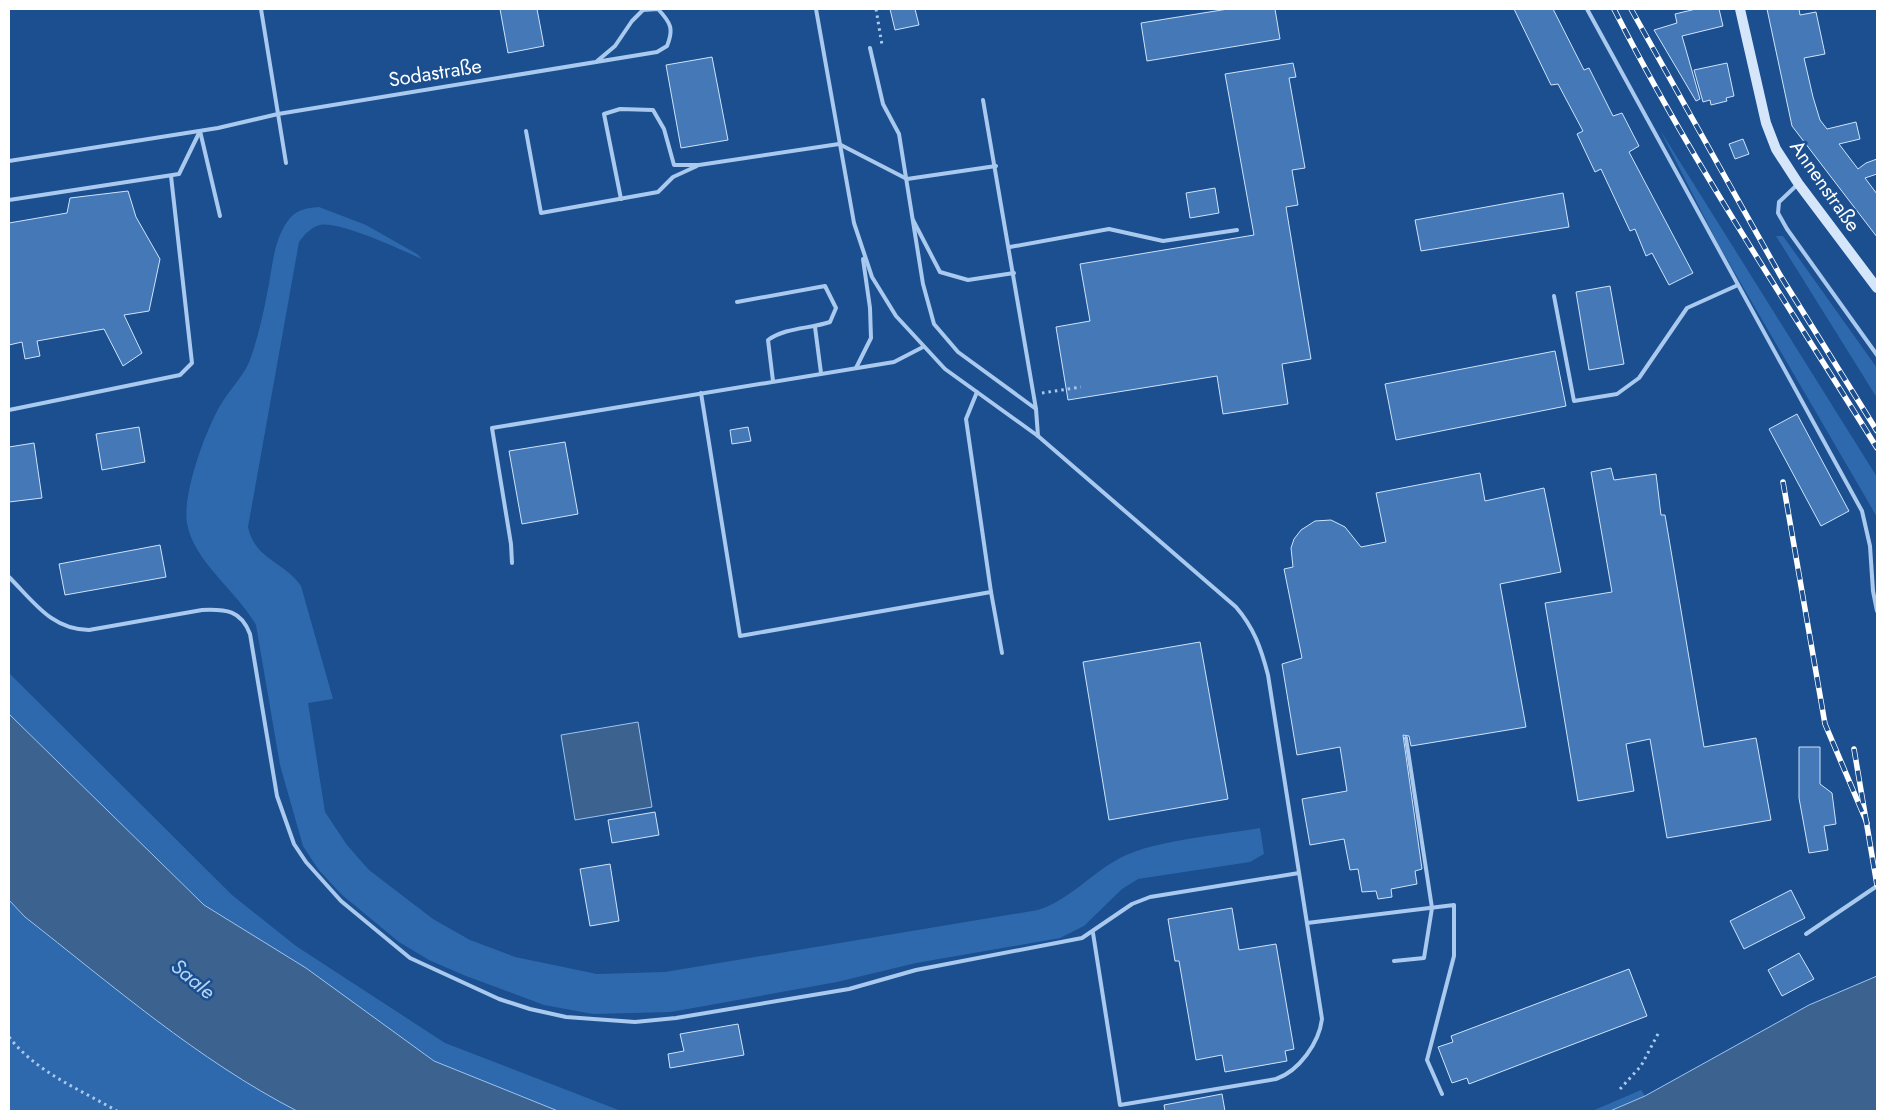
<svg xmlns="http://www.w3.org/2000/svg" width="1886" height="1120" viewBox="0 0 1886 1120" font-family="Jost,sans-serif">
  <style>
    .green { fill: #2e69ad }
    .water { fill: #3c6290; stroke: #9cc4f0 }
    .building { fill: #4478b7; stroke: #cfe3fa }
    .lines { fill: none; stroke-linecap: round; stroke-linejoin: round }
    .path { stroke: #a9c9ee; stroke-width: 3; stroke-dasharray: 2.5 4; stroke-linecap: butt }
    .service { stroke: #a9c9ee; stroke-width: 4 }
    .secondary { stroke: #d6e6fa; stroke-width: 10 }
    .rail-casing { stroke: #fff; stroke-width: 5.5 }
    .rail { stroke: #1b4f8f; stroke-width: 4; stroke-dasharray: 11; stroke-linecap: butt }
    .labels { text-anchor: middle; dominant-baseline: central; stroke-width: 5; stroke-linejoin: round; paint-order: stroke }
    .street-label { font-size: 20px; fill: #fff; stroke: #1b4f8f }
    .water-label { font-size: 21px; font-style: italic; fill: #b5d3f5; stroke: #1b4f8f }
  </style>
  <rect width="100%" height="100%" fill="#1b4f8f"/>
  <g class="green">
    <path d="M1660,130L1877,477V517L1718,244Z"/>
    <path d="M319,207L366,225L417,254L422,259C401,250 340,221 320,225C311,227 304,235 299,242L248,527C255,560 284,561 301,586L333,699L308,703L325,812L347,845L369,870L433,919L470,940L515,957L597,974L665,972L1038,910C1070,900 1092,872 1122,857C1156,840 1221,835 1260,828L1264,854L1250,862L1138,879L1122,889L1084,926L1060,938L916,963L837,982L671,1012L593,1014L544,1005L466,976L429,960L399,942L341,894L318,869L303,846L280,765L256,625C237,591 193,561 187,523C182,494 207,425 223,401C233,385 245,375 251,357C258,337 263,315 267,294C272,271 273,242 287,222C295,210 305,208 319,207Z"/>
    <path d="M1776,236H1783L1877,368V398Z"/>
    <path d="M9,673L232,895L296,946L445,1043L621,1111H558L434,1061L306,968L204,905L9,714Z"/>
    <path d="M9,900L25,917C112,985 198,1060 297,1111H9Z"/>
    <path d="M1641,1090L1645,1096L1610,1111H1592Z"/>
  </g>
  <g class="water">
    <path d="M9,714L204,905L306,968L434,1061L558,1111H297C198,1060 112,985 25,917L9,900Z"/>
    <path d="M638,722L652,807L575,820L561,735Z"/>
    <path d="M1877,976V1111H1610L1645,1096L1809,1005Z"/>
  </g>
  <g class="building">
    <path d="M500,9H537L544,46L508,53Z"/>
    <path d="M890,9H915L919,25L895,30Z"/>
    <path d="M1228,9H1275L1280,39L1147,61L1141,23Z"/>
    <path d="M1514,9H1553L1584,70L1589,68L1613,116L1622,113L1639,146L1629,152L1693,273L1669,285L1652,253L1646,256L1635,229L1630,231L1601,169L1595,172L1577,134L1583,131L1558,84L1551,85Z"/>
    <path d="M1696,9H1719L1723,26L1682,36L1700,99L1696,101L1654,30L1677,23L1675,14Z"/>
    <path d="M1767,9H1799L1800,15L1816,12L1825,54L1804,58L1813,97L1820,120L1827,129L1856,122L1860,139L1839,144L1858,169L1866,163L1877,159V174L1865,178L1877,194V237L1792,126Z"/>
    <path d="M712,57L728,140L681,148L666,65Z"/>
    <path d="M1293,63L1296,77L1289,78L1305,168L1292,170L1298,205L1286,207L1311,359L1282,364L1288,404L1223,414L1217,376L1068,400L1056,327L1090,321L1080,264L1254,235L1225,74Z"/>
    <path d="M1727,63L1734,96L1726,98L1727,101L1711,105L1710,100L1703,102L1694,70Z"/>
    <path d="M1743,139L1749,154L1735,159L1729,144Z"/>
    <path d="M1215,188L1219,213L1190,218L1186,193Z"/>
    <path d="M128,191L136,217L160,259L149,311L124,315L142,353L123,366L104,329L37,341L40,356L25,359L22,342L9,345V223L67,213L70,198Z"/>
    <path d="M1563,193L1569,227L1421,251L1415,220Z"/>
    <path d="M1610,286L1624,364L1589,370L1576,292Z"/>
    <path d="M1555,351L1566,406L1396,440L1385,384Z"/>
    <path d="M1797,414L1849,511L1821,526L1769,429Z"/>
    <path d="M139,427L145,462L102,470L96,434Z"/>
    <path d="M748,427L751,441L732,444L730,430Z"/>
    <path d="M565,442L578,514L522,524L509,451Z"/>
    <path d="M34,443L42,498L9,502V447Z"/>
    <path d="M1611,468L1614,480L1656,474L1661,515H1665L1704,747L1756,738L1771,820L1667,838L1650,739L1626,744L1634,791L1578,801L1545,603L1612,592L1591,472Z"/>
    <path d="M1480,473L1485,501L1544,488L1561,572L1500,584L1526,727L1411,746L1409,736L1403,735L1422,869L1415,871L1417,884L1391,889L1392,897L1378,899L1376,891L1362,892L1358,869L1350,870L1344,839L1310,845L1302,799L1347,791L1340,747L1297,755L1282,664L1302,658L1284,569L1293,567L1291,548L1294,539L1301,530L1315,521L1331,520L1345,527L1361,547L1386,542L1376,493Z"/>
    <path d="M160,545L166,577L65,595L59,564Z"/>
    <path d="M1200,642L1228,799L1109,820L1083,662Z"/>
    <path d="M1799,747H1820V784L1832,793L1836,824L1824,826L1828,850L1809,853L1799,798Z"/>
    <path d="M655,812L659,835L612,843L608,820Z"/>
    <path d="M610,864L619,921L590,926L580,869Z"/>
    <path d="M1791,890L1805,918L1744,949L1730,921Z"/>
    <path d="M1232,908L1239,950L1276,944L1294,1049L1285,1051L1287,1061L1225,1072L1222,1055L1196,1060L1179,961H1175L1168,919Z"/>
    <path d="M1799,953L1814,979L1782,996L1768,970Z"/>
    <path d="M1629,969L1647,1016L1469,1084L1467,1078L1452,1083L1438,1047L1453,1042L1451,1036Z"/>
    <path d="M738,1024L744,1055L670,1068L668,1054L684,1051L680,1034Z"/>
    <path d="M1222,1094L1225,1111H1165L1164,1105Z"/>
  </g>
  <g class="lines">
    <g class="path">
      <path d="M876,9L882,45"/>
      <path d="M1042,393L1081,387"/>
      <path d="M9,1037C36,1072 79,1089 117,1111"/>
      <path d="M1620,1089L1641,1066L1659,1032"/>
    </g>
    <g class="service">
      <path d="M261,9L286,163"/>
      <path d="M816,9L854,223L872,277L896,316L945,369L1038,436L1236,607C1254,628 1261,648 1268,675L1322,1019C1319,1043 1299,1071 1276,1079L1120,1105L1093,933"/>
      <path d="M1587,9L1862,511L1870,546L1873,591L1877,611"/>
      <path d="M870,48L883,104L899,134L923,284L934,324L958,352L1036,409"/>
      <path d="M983,100L1036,409L1038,436"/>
      <path d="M200,131L220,216"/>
      <path d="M526,131L541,213L658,192L673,177L697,166"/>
      <path d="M9,161L218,128L278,114L657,52L667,46C674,29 671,23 658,9L643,10L632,21L615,46L596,62"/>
      <path d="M1798,184L1779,202L1778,213L1787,229L1877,355"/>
      <path d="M621,199L604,114L620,109L653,110L664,129L674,165H699L839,144L907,179L996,166"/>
      <path d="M9,200L179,174L200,131"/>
      <path d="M913,220L940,272L968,280L1014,273"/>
      <path d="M1010,247L1109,229L1163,241L1237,230"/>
      <path d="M1554,296L1574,401L1617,394L1639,378L1687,308L1738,285"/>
      <path d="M737,302L825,286L836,308L830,322C810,329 786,327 768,340L773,381"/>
      <path d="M815,327L821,373"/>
      <path d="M856,368L871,338L870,308L863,259"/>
      <path d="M701,393L740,636L991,592L966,419L977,392"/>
      <path d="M9,410L180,375L192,363L171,176"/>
      <path d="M512,563L511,544L492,428L894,362L923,347"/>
      <path d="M9,577C34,602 52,630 89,630L202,610C226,609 241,610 250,634L277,796L294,844L306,862L341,901L410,958L499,999L530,1009L566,1017L635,1022L676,1018L849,989L916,970L1082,938L1132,904L1150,897L1299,873"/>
      <path d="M991,592L1002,653"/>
      <path d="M1307,923L1454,905V956L1427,1060L1442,1094"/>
      <path d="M1806,934L1877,886"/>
      <path d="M1394,961L1424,958L1432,908L1406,738"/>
    </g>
    <path class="secondary" d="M1740,9L1766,123L1776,149L1798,183L1877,288"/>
    <defs>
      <g id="rail">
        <path d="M1614,9C1691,161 1787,303 1877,448"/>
        <path d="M1631,9L1780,275L1877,431"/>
        <path d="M1783,482L1825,724L1867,823"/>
        <path d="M1854,749L1877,885"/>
      </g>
    </defs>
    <use href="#rail" class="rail-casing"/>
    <use href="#rail" class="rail"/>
  </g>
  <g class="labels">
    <g class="street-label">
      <text transform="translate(435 73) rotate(-9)">Sodastraße</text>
      <text transform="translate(1825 186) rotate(55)">Annenstraße</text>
    </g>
    <g class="water-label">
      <text transform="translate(193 979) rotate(40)">Saale</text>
    </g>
  </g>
  <rect width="1886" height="1120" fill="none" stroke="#ffffff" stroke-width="20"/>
</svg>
